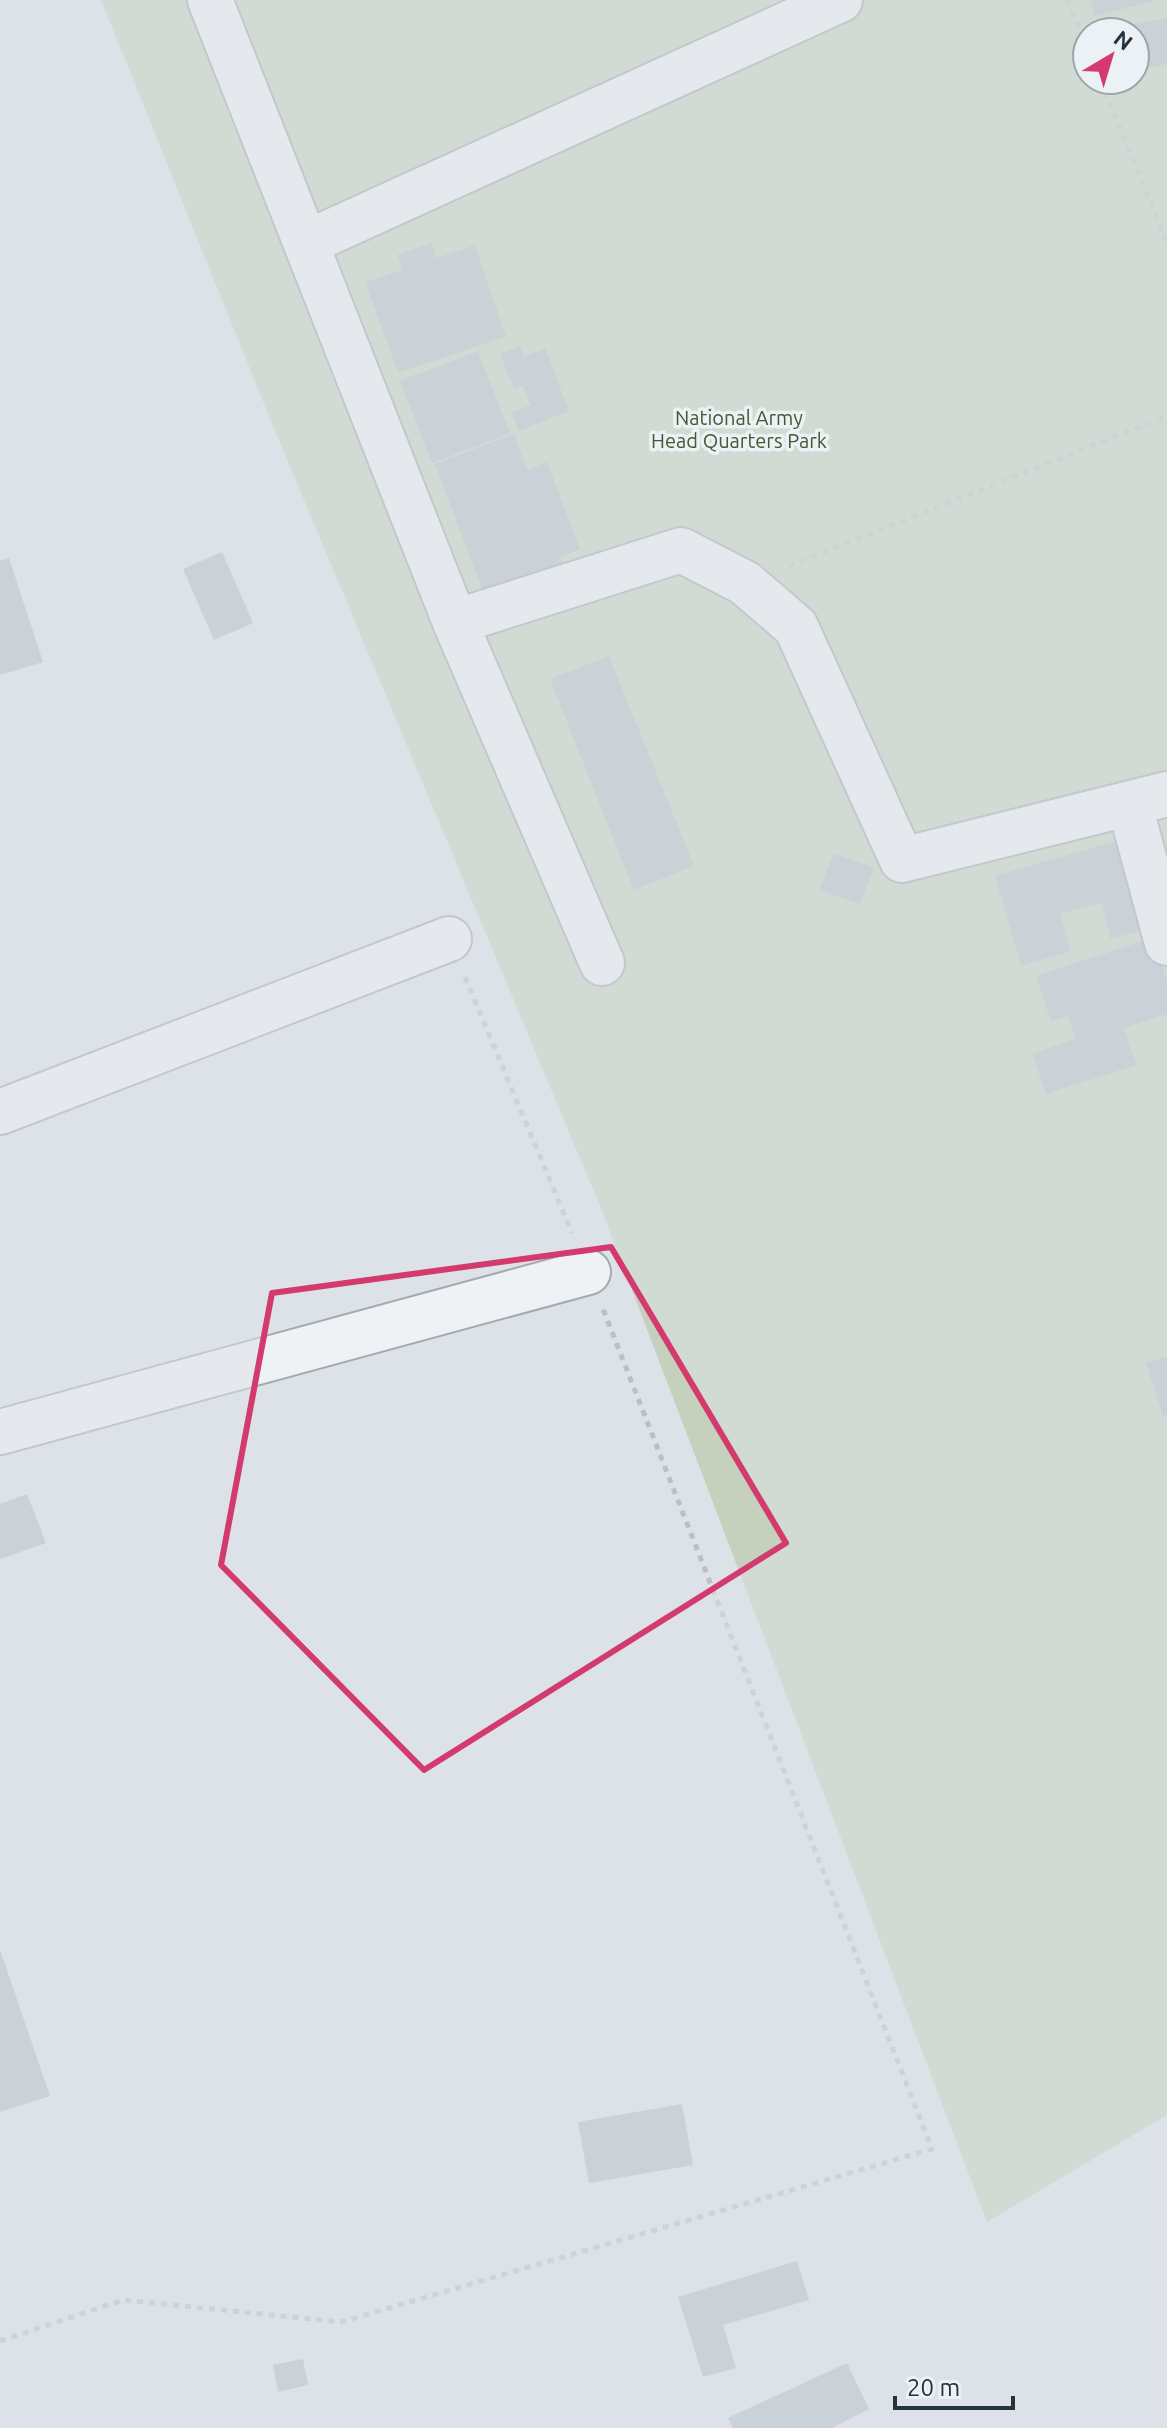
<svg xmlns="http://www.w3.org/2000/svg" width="1167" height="2428" viewBox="0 0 1167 2428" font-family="Ubuntu,sans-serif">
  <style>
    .green { fill: #c6d1bd; fill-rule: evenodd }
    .building { fill: #b3bcc4 }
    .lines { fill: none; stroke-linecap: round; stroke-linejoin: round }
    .minor-casing { stroke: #a1aab1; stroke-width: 48 }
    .path { stroke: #bac0c5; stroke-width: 5; stroke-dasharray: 6 6; stroke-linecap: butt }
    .minor { stroke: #eff2f5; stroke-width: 44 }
    .marked { fill: none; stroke: #d33a6e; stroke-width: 6; stroke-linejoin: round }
    .labels { text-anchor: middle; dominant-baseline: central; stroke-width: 7; stroke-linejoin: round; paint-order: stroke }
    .park-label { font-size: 20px; fill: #415a32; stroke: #ebf1f5 }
  </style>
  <rect width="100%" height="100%" fill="#dce2e7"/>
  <path class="green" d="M101,0H1167V2115L987,2222L600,1206L273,426ZM1087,32H1135V80H1087Z"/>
  <g class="building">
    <path d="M1091,0H1154V1L1095,16Z"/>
    <path d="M1167,18V64L1135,70V32L1108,29Z"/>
    <path d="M432,243L437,258L475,245L506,336L398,373L365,282L402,270L397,255Z"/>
    <path d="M520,346L524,357L545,348L569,411L519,431L511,412L531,405L523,385L514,389L500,354Z"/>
    <path d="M478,351L510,433L432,463L400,381Z"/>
    <path d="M514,434L527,470L547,462L580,549L560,557L564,568L485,597L435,464Z"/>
    <path d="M222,552L253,623L214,640L183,569Z"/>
    <path d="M9,558L43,662L0,675V561Z"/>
    <path d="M609,656L694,866L634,890L550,679Z"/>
    <path d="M1121,840L1147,929L1111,939L1101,903L1060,914L1071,951L1021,966L995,876Z"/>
    <path d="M833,853L874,868L860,904L820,890Z"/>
    <path d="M1153,938L1167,980V1014L1124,1028L1136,1065L1046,1094L1032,1054L1076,1039L1068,1016L1051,1022L1036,976Z"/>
    <path d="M1167,1356V1415L1163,1417L1146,1363Z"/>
    <path d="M27,1494L46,1543L0,1559V1504Z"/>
    <path d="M0,1950L50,2096L0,2112Z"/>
    <path d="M682,2104L693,2165L589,2183L578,2122Z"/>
    <path d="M797,2261L809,2300L723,2325L736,2368L703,2377L678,2297Z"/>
    <path d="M303,2359L308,2385L278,2392L273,2365Z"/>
    <path d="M847,2363L869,2409L832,2428H733L728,2418Z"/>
  </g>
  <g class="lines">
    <defs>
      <g id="minor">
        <path d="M210,0L455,622L681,550L745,583L796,627L902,860L1167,794"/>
        <path d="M306,243L840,0"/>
        <path d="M455,622L602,963"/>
        <path d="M1130,806L1167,943"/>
        <path d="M0,1112L449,939"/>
        <path d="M0,1432L588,1272"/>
      </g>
    </defs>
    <use href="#minor" class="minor-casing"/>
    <g class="path">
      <path d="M1067,0L1087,48"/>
      <path d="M1100,80L1167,242"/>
      <path d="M789,566L1167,416"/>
      <path d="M465,977L572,1233"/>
      <path d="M0,2341L123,2300L341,2322L932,2149L603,1309"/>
    </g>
    <use href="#minor" class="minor"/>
  </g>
  <path d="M0 0H1167V2428H0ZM611,1247L786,1543L424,1770L221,1565L272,1293Z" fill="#dce2e7" fill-opacity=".55" fill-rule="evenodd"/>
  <path class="marked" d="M611,1247L786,1543L424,1770L221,1565L272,1293Z"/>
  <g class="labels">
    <g class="park-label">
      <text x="739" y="417">National Army<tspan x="739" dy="23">Head Quarters Park</tspan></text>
    </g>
  </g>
  <g transform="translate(1111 56) rotate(38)"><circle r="38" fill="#ebf1f5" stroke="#9ca5ac" stroke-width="2"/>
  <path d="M0-6L14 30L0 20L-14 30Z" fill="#d33a6e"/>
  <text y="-12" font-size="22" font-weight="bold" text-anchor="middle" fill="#25333e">N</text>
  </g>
  <path d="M895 2396v12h118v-12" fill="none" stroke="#25333e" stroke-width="4"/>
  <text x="907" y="2396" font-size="24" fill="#25333e" stroke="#ebf1f5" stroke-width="6" paint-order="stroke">20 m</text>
</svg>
